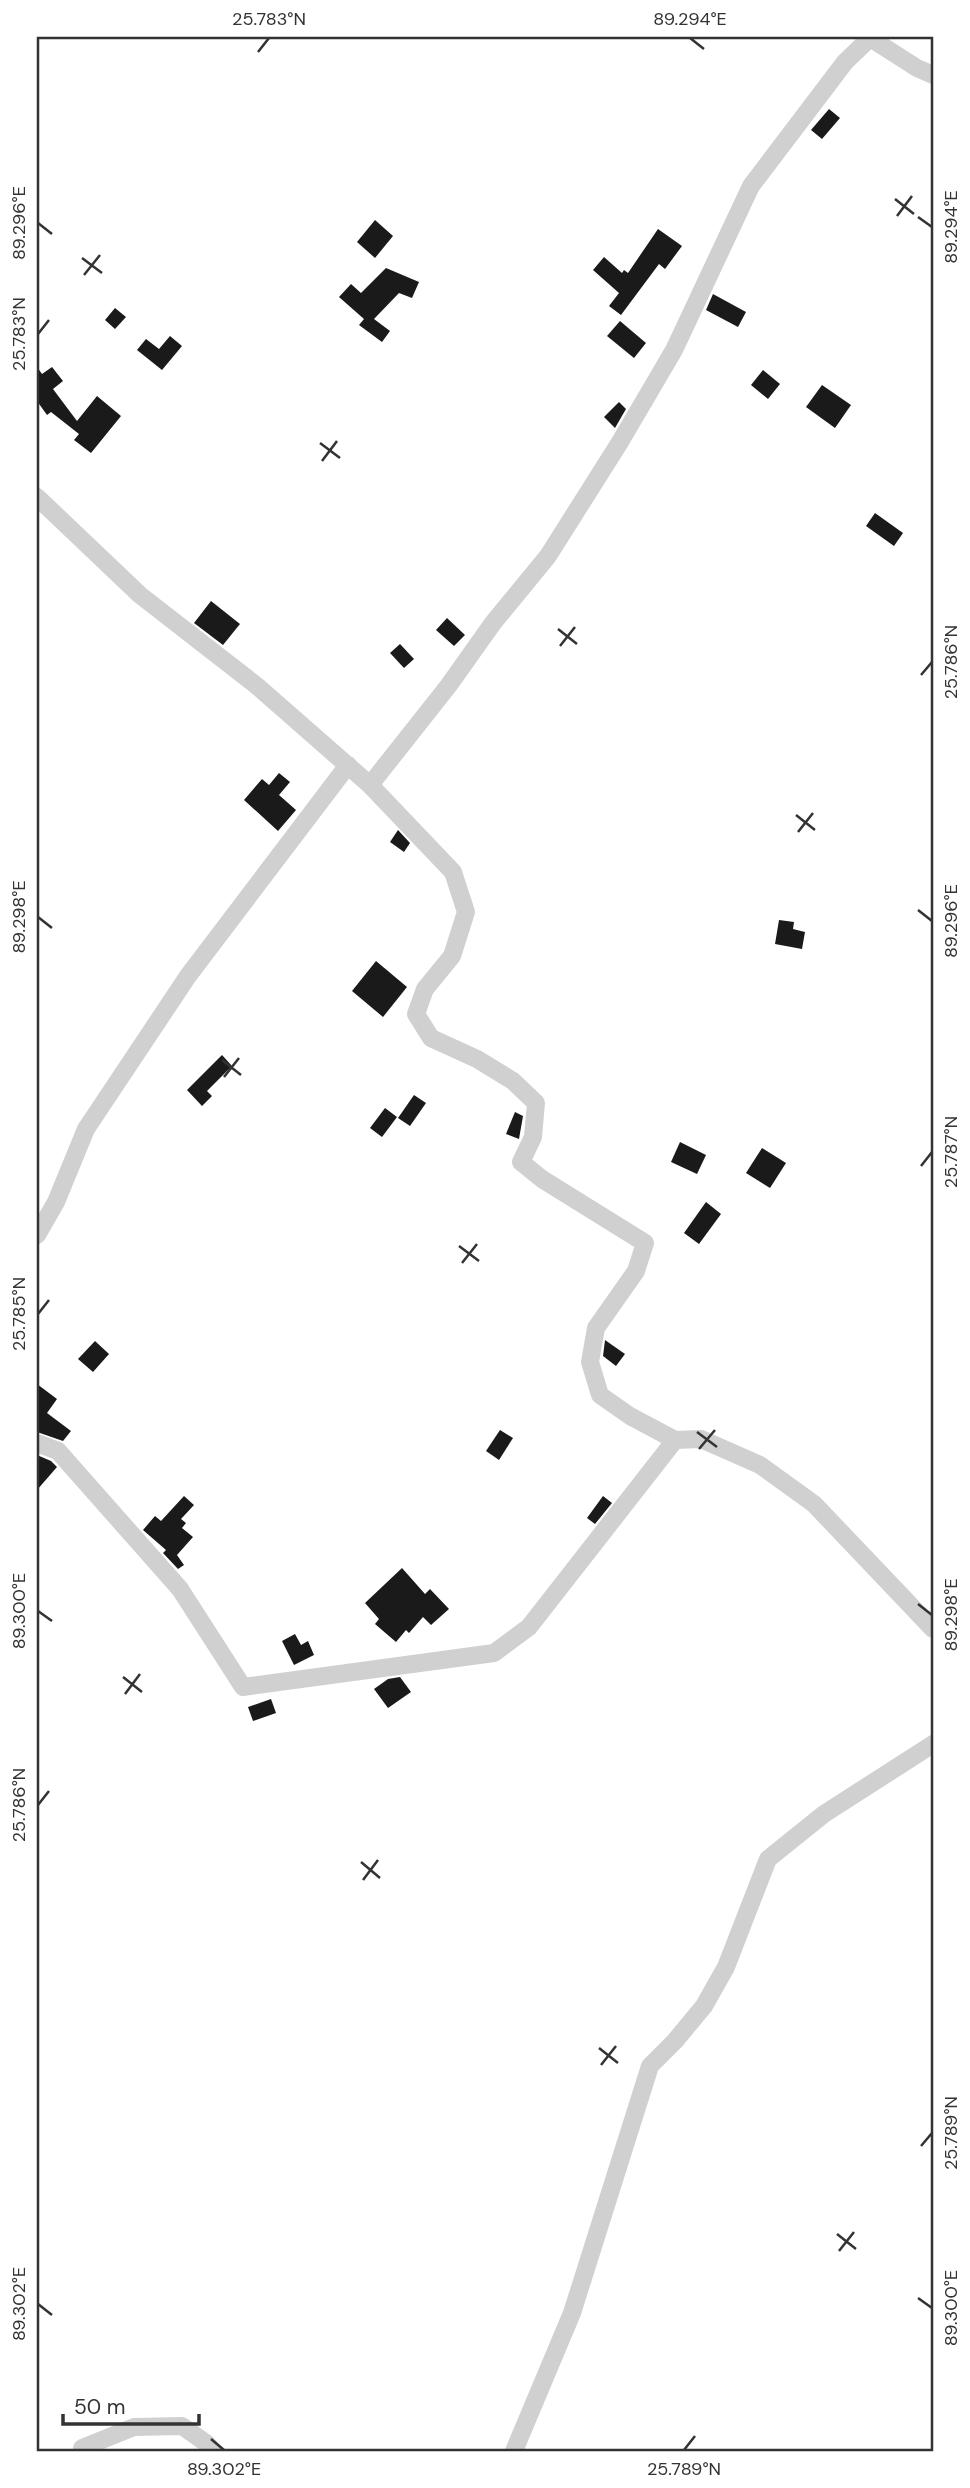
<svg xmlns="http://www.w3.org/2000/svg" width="970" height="2488" viewBox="0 0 970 2488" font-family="'DM Sans',sans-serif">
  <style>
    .building { fill: #1a1a1a }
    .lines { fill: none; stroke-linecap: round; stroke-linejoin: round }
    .minor { stroke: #d0d0d0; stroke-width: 18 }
    .ticks { fill: none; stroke: #333; stroke-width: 2.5 }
    .neatline { fill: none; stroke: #333; stroke-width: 2.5 }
    .ticks-label { font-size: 18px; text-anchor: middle; fill: #333 }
  </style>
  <rect width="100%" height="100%" fill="#fff"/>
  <g class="building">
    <path d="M829,109L840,118L822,139L811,130Z"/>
    <path d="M375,220L393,236L375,258L357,242Z"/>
    <path d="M658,229L682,246L665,269L659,264L621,315L609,306L619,293L593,270L604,257L622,273L624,270L628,273Z"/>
    <path d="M386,268L419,282L412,298L399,293L374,319L390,331L382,342L359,325L364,319L339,297L351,284L361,293Z"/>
    <path d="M713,294L746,312L738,327L706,310Z"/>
    <path d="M115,308L126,317L115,329L105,320Z"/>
    <path d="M620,321L646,343L634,358L607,336Z"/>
    <path d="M170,336L182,346L162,370L137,350L146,339L159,349Z"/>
    <path d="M37,367L42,374L52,367L63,381L53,389L77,421L97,396L121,416L91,453L74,440L79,434L51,412L47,415L37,401Z"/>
    <path d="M763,370L780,384L768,399L751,385Z"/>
    <path d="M822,385L851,405L835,428L806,407Z"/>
    <path d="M619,402L626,409L615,428L604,417Z"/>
    <path d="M875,513L903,533L894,546L866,526Z"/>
    <path d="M211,601L240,624L223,645L194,623Z"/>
    <path d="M447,618L465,635L454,646L436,630Z"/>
    <path d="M400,644L414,659L404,668L390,653Z"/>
    <path d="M279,773L290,782L279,795L296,810L278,831L244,800L262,779L269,785Z"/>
    <path d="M398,830L410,843L404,852L390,842Z"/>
    <path d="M779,920L794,922L793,929L805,932L802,949L775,944Z"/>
    <path d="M376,961L407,987L383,1017L352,991Z"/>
    <path d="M222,1055L232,1066L207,1091L212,1096L202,1106L187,1090Z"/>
    <path d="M414,1095L426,1103L410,1126L398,1118Z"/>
    <path d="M385,1108L397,1117L382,1137L370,1128Z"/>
    <path d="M515,1112L523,1116L519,1139L506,1134Z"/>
    <path d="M680,1142L706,1155L697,1174L671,1162Z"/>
    <path d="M762,1148L786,1163L770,1188L746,1173Z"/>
    <path d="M706,1202L721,1214L699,1244L684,1233Z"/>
    <path d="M605,1340L625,1354L616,1366L603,1356Z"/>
    <path d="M95,1341L109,1354L93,1372L78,1359Z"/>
    <path d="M37,1384L57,1399L47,1413L71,1431L63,1441L37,1432Z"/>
    <path d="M500,1430L513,1438L499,1460L486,1451Z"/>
    <path d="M37,1455L51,1461L57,1467L37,1490Z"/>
    <path d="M184,1496L194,1505L181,1519L186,1523L182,1528L193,1537L177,1555L184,1565L178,1569L163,1553L166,1550L143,1530L155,1516L161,1521Z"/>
    <path d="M603,1496L612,1503L595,1524L587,1518Z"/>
    <path d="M402,1568L425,1594L430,1589L449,1609L431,1625L423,1617L409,1633L406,1630L396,1642L375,1624L379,1619L365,1603Z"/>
    <path d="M295,1634L301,1645L308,1641L314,1655L294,1665L282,1641Z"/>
    <path d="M400,1677L411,1692L388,1708L374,1689L388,1679Z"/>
    <path d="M271,1699L276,1713L253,1721L248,1707Z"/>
  </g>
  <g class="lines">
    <g class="minor">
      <path d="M933,75L917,68L870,38L845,62L751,186L674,350L620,442L548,556L493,623L449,685L370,785L453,872L466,912L452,956L425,989L416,1014L431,1038L477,1059L513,1081L536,1103L533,1137L521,1162L542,1179L645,1243L636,1271L596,1328L590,1362L600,1395L630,1416L675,1440L701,1439L760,1465L814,1504L933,1629"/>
      <path d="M37,497L140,595L257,686L370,785"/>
      <path d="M37,1235L56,1202L86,1129L188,976L348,765"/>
      <path d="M37,1443L58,1451L180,1589L243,1687L494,1653L529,1627L675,1440"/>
      <path d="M82,2448L134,2427L182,2426L206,2443L213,2451"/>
      <path d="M514,2451L572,2313L650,2066L675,2041L704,2006L726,1967L768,1859L824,1814L933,1744"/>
    </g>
  </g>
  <path class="ticks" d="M690,38L704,49M258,52L269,38M895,199L914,214M897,216L912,196M918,217L932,227M38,223L52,234M82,258L102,273M84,275L100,255M38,334L49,320M320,443L340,458M322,461L337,441M558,629L577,644M560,646L575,627M921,675L932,662M796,815L815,830M798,832L813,813M918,910L932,921M38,917L52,928M222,1060L241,1075M224,1077L239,1058M921,1166L932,1152M459,1246L479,1261M462,1263L477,1244M38,1314L49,1300M697,1432L717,1447M699,1449L715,1430M918,1604L932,1615M38,1611L52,1621M123,1677L142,1692M125,1694L140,1674M38,1805L49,1791M361,1862L380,1878M363,1880L378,1860M599,2048L618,2063M601,2065L616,2046M921,2146L932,2133M837,2234L856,2249M839,2251L854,2232M918,2298L932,2308M38,2304L52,2315M211,2439L224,2450M684,2450L695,2436"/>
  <rect width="970" height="2488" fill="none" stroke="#ffffff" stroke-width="77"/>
  <path d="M63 2414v10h136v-10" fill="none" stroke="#333333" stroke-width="3.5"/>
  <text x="74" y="2414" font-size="21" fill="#333333" stroke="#ffffff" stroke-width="5" paint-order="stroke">50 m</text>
  <rect x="38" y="38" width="894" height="2412" class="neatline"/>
  <g class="ticks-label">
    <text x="269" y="25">25.783°N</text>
    <text x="690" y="25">89.294°E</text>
    <text transform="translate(19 223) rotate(-90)" y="6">89.296°E</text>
    <text transform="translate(951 227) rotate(-90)" y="6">89.294°E</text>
    <text transform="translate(19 334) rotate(-90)" y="6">25.783°N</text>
    <text transform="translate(951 662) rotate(-90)" y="6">25.786°N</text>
    <text transform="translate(19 917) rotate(-90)" y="6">89.298°E</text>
    <text transform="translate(951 921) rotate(-90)" y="6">89.296°E</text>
    <text transform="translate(951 1152) rotate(-90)" y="6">25.787°N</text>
    <text transform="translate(19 1314) rotate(-90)" y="6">25.785°N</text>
    <text transform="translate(19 1611) rotate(-90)" y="6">89.300°E</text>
    <text transform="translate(951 1615) rotate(-90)" y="6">89.298°E</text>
    <text transform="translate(19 1805) rotate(-90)" y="6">25.786°N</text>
    <text transform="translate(951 2133) rotate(-90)" y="6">25.789°N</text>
    <text transform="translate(19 2304) rotate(-90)" y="6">89.302°E</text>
    <text transform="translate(951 2308) rotate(-90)" y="6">89.300°E</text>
    <text x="224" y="2475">89.302°E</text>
    <text x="684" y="2475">25.789°N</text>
  </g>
</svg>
